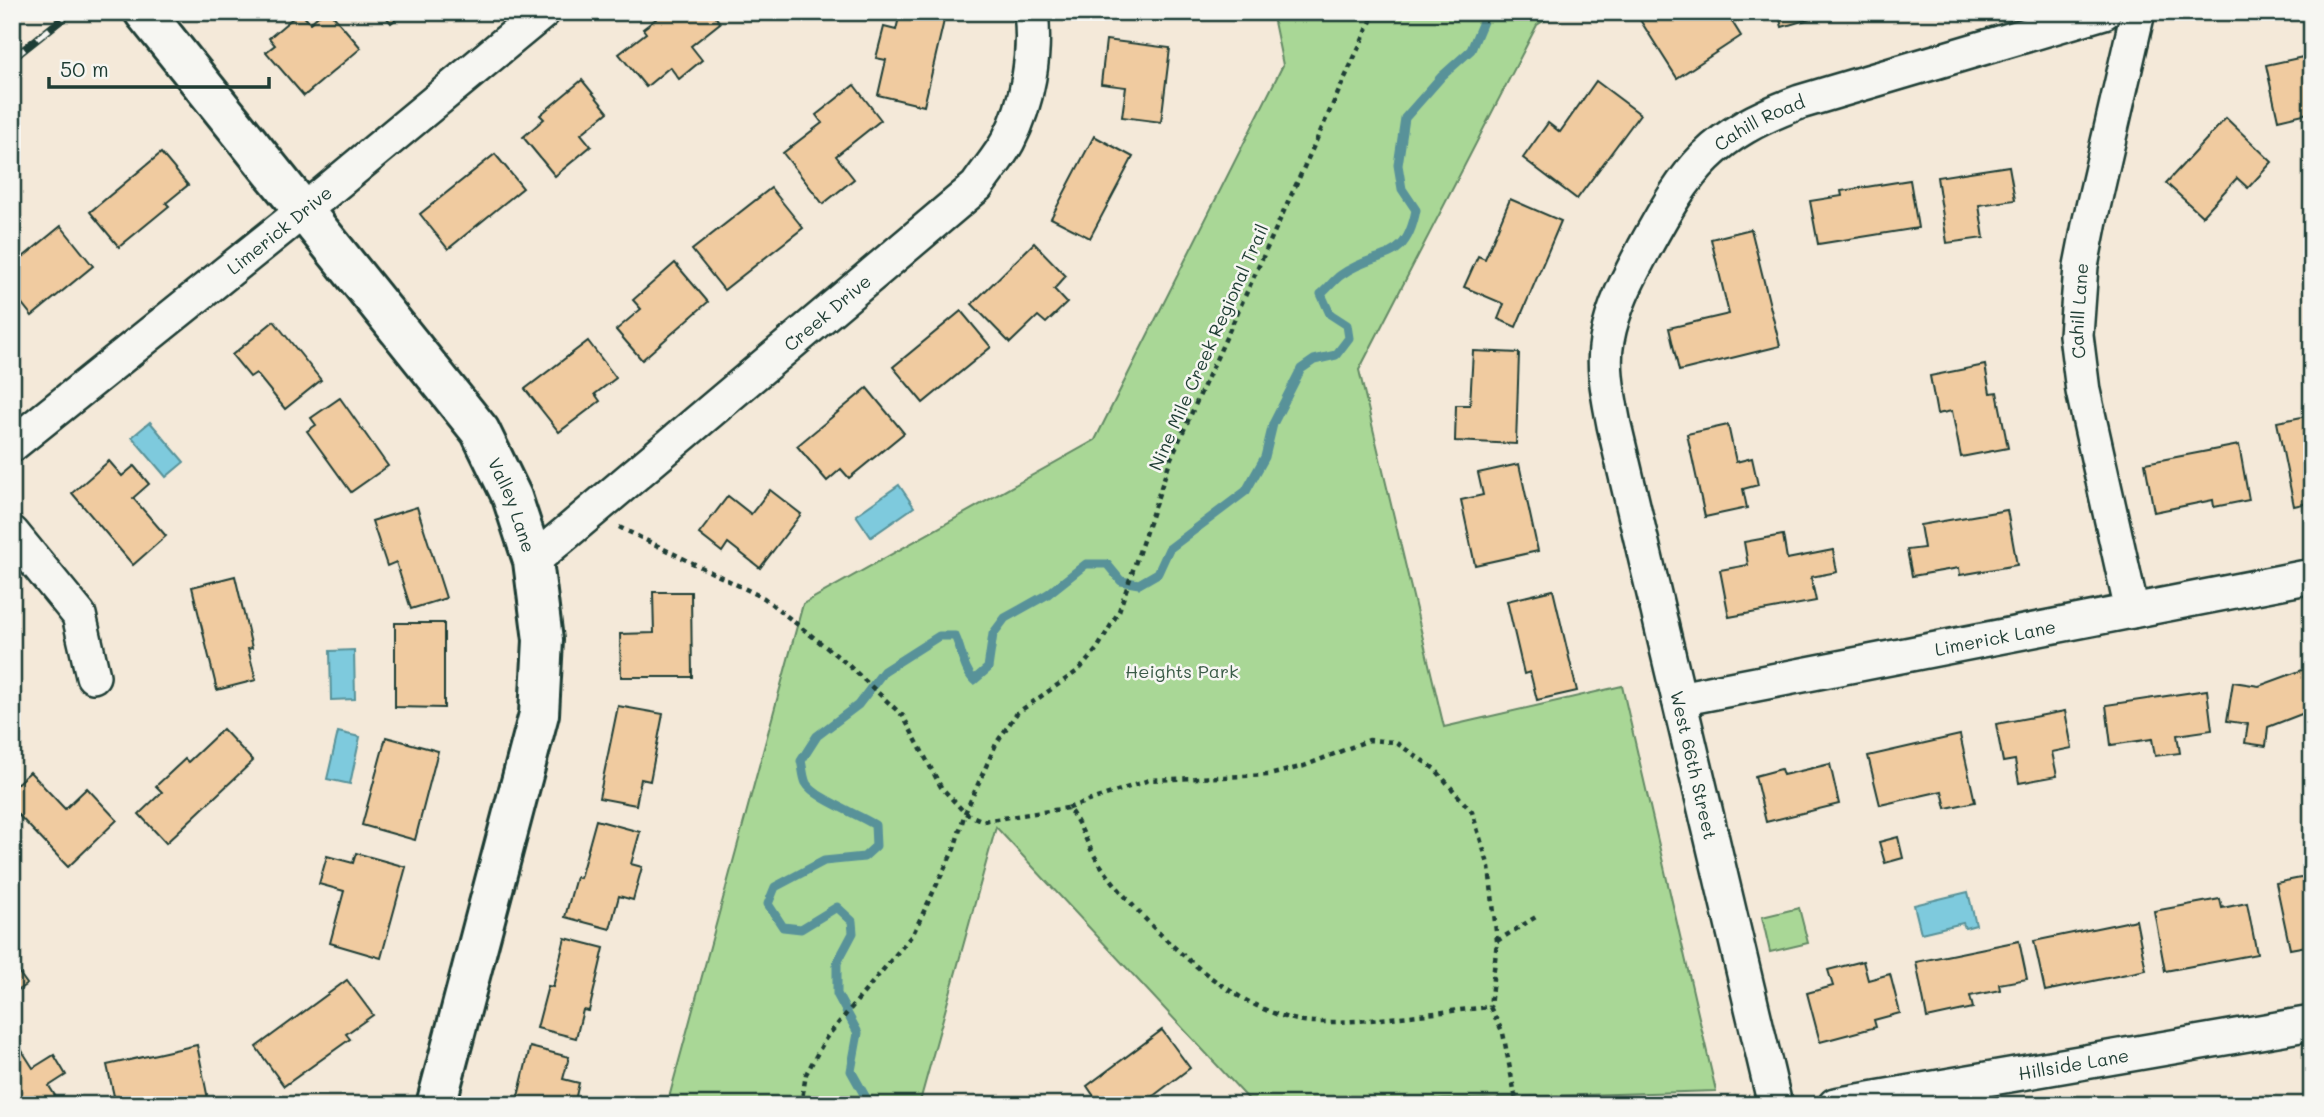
<svg xmlns="http://www.w3.org/2000/svg" width="2324" height="1117" viewBox="0 0 2324 1117" font-family="Mali,sans-serif">
  <style>
    .green { fill: #a9d796; stroke: #648a65; stroke-width: 2 }
    .water { fill: #7ecadd; stroke: #589299; stroke-width: 2 }
    .lines { fill: none; stroke-linecap: round; stroke-linejoin: round }
    .stream { stroke: #589299; stroke-width: 9 }
    .building { fill: #f0cba0; stroke: #1f3d34; stroke-width: 2 }
    .minor-casing { stroke: #1f3d34; stroke-width: 38 }
    .tertiary-casing { stroke: #1f3d34; stroke-width: 44 }
    .path { stroke: #1f3d34; stroke-width: 4.5; stroke-dasharray: 5 5; stroke-linecap: butt }
    .minor { stroke: #f6f6f2; stroke-width: 33 }
    .tertiary { stroke: #f6f6f2; stroke-width: 38 }
    .rail-casing { stroke: #1f3d34; stroke-width: 8 }
    .rail { stroke: #f6f6f2; stroke-width: 5; stroke-dasharray: 16; stroke-linecap: butt }
    .labels { text-anchor: middle; dominant-baseline: central; stroke-width: 5; stroke-linejoin: round; paint-order: stroke }
    .street-label { font-size: 18px; fill: #1f3d34; stroke: #f6f6f2 }
    .park-label { font-size: 18px; fill: #3b5c48; stroke: #f6f6f2 }
  </style>
  <rect width="100%" height="100%" fill="#f4e9d9"/>
  <filter id="ink" filterUnits="userSpaceOnUse"><feTurbulence type="fractalNoise" baseFrequency=".0143" numOctaves="2"/><feDisplacementMap in="SourceGraphic" scale="14" xChannelSelector="R" yChannelSelector="G"/><feConvolveMatrix kernelMatrix="1 2 1 2 8 2 1 2 1" color-interpolation-filters="sRGB"/></filter>
  <g filter="url(#ink)">
    <g class="green">
      <path d="M1272,12H1558L1537,25L1359,370L1444,727L1622,686L1716,1091L1254,1105L996,827L919,1105H667L803,604L1095,440L1283,65Z"/>
      <path d="M1799,908L1808,943L1770,952L1762,917Z"/>
    </g>
    <g class="water">
      <path d="M150,422L184,462L166,477L132,437Z"/>
      <path d="M899,485L914,507L871,537L856,515Z"/>
      <path d="M354,650L355,699L331,700L330,651Z"/>
      <path d="M338,732L360,737L350,784L327,779Z"/>
      <path d="M1968,892L1976,925L1965,928L1963,923L1921,933L1914,905Z"/>
    </g>
    <g class="lines">
      <path class="stream" d="M870,1105L851,1071L858,1033L837,994V963L853,933L852,921L837,907L801,929L783,927L768,904L775,887L824,861L864,857L876,846L875,825C858,814 814,798 806,783C803,777 803,768 801,761L817,736L858,705L884,671L939,636H955C962,650 963,669 974,680L988,668L993,634L1005,618L1048,594L1086,564H1107L1121,581L1139,584L1158,573L1169,549L1246,491L1265,457L1273,424L1301,369L1314,360L1336,355L1349,338L1347,325L1330,314L1321,294C1328,288 1334,280 1341,275C1379,248 1405,267 1416,210L1402,189L1398,165L1405,118L1442,76L1471,50L1487,12"/>
    </g>
    <g class="building">
      <path d="M300,12L310,23L323,12H330L361,48L304,96L266,52L275,45L269,38Z"/>
      <path d="M382,12H405L391,23Z"/>
      <path d="M665,12H712L720,23L691,46L702,60L679,79L670,67L646,87L619,54L646,33L643,29Z"/>
      <path d="M910,12H946L924,106L878,95L886,60L876,58L884,27L896,30L900,13L909,16Z"/>
      <path d="M1635,12H1726L1741,36L1677,78Z"/>
      <path d="M1778,12H1822L1823,15L1782,27Z"/>
      <path d="M1106,40L1170,48L1161,122L1122,117L1126,87L1101,84Z"/>
      <path d="M2303,57L2305,63L2312,62V112L2278,120L2266,65Z"/>
      <path d="M582,80L608,112L581,134L591,146L555,176L523,137L544,119L540,115Z"/>
      <path d="M1596,81L1640,114L1577,199L1523,158L1548,123L1560,132Z"/>
      <path d="M854,85L881,120L836,156L854,179L823,204L783,153L822,123L816,115Z"/>
      <path d="M2226,118L2272,162L2248,188L2237,178L2202,216L2166,183Z"/>
      <path d="M1094,136L1133,157L1090,238L1051,218Z"/>
      <path d="M161,153L188,185L166,203L169,206L119,247L90,212Z"/>
      <path d="M495,154L523,188L448,249L420,214Z"/>
      <path d="M2009,166L2015,200L1979,205L1984,238L1947,243L1937,177Z"/>
      <path d="M1910,180L1918,228L1818,244L1810,201L1842,196L1841,191Z"/>
      <path d="M771,188L803,228L724,290L692,250Z"/>
      <path d="M1510,199L1561,221L1516,327L1498,319L1504,304L1464,287L1478,256L1485,259Z"/>
      <path d="M61,226L93,266L32,316L12,291V266Z"/>
      <path d="M1751,229L1780,346L1679,371L1669,328L1729,314L1711,239Z"/>
      <path d="M1034,243L1066,276L1054,289L1067,303L1046,323L1038,316L1010,343L972,304Z"/>
      <path d="M675,263L708,302L642,360L616,330L641,309L633,300Z"/>
      <path d="M961,311L991,347L923,403L893,367Z"/>
      <path d="M274,321L321,380L285,409L256,373L250,377L232,355Z"/>
      <path d="M588,341L616,378L595,394L600,401L559,432L525,389Z"/>
      <path d="M1473,351L1519,353L1516,444L1455,441L1456,405H1470Z"/>
      <path d="M1985,365L1990,393L1997,392L2008,448L1961,457L1952,411L1937,414L1930,376Z"/>
      <path d="M867,388L904,433L849,478L841,469L827,481L797,446Z"/>
      <path d="M340,398L388,466L351,492L307,431L316,425L311,418Z"/>
      <path d="M2312,415V502L2294,506L2277,422Z"/>
      <path d="M1728,425L1736,462L1752,458L1758,485L1743,489L1747,508L1705,517L1687,434Z"/>
      <path d="M2239,445L2249,500L2214,507L2213,500L2154,512L2145,463Z"/>
      <path d="M109,461L122,476L134,466L149,484L133,498L166,536L133,565L72,493Z"/>
      <path d="M1519,464L1538,551L1475,565L1461,500L1483,495L1478,473Z"/>
      <path d="M770,490L801,514L760,568L728,543L722,552L699,534L728,496L751,514Z"/>
      <path d="M417,507L446,598L411,609L396,562L387,566L372,521Z"/>
      <path d="M2007,510L2017,565L1960,575L1959,568L1912,576L1907,550L1924,548L1920,525Z"/>
      <path d="M1783,535L1787,559L1833,550L1837,572L1811,577L1816,601L1729,617L1720,570L1748,565L1744,542Z"/>
      <path d="M235,576L252,648L248,649L256,680L217,690L192,587Z"/>
      <path d="M1553,590L1577,691L1537,700L1530,672L1524,674L1507,601Z"/>
      <path d="M653,592H691L692,677H621L620,634L654,633Z"/>
      <path d="M395,623H444V708L395,707Z"/>
      <path d="M2305,669L2312,688V710L2268,727L2266,746L2245,743L2248,724L2227,721L2233,682L2259,686Z"/>
      <path d="M2207,690L2212,730L2177,735L2180,753L2155,756L2152,739L2111,745L2106,705Z"/>
      <path d="M618,706L663,714L650,781L641,779L636,805L599,798Z"/>
      <path d="M2065,711L2072,748L2052,752L2057,776L2019,783L2015,760L2003,762L1996,724Z"/>
      <path d="M223,729L253,761L166,843L139,814L162,792L156,786L185,759L188,762Z"/>
      <path d="M1960,735L1975,802L1946,808L1942,791L1880,805L1868,756Z"/>
      <path d="M386,737L438,751L415,840L362,825Z"/>
      <path d="M1830,764L1839,804L1766,822L1755,776L1781,769L1783,775Z"/>
      <path d="M30,772L65,809L87,788L117,820L68,867L12,808V788Z"/>
      <path d="M596,820L640,832L631,864L642,867L633,900L619,896L610,929L565,917L576,877L580,878Z"/>
      <path d="M1898,837L1903,858L1885,863L1879,842Z"/>
      <path d="M356,853L406,867L381,958L330,943L344,891L319,884L327,856L353,863Z"/>
      <path d="M2306,877L2312,894V945L2290,949L2276,883Z"/>
      <path d="M2220,899L2222,908L2247,903L2257,954L2165,971L2154,911Z"/>
      <path d="M2136,920L2146,970L2045,991L2034,941Z"/>
      <path d="M565,938L604,948L589,1011L583,1010L576,1038L537,1028L548,986L553,987Z"/>
      <path d="M2019,941L2027,979L1999,984L2000,990L1970,996L1973,1008L1927,1018L1916,962Z"/>
      <path d="M1863,961L1868,980L1890,974L1900,1013L1874,1020L1876,1027L1820,1042L1807,993L1833,986L1828,970Z"/>
      <path d="M12,963L27,984L12,994Z"/>
      <path d="M347,980L373,1015L346,1034L350,1039L284,1086L256,1047Z"/>
      <path d="M1162,1030L1190,1068L1144,1103L1146,1105H1100L1087,1086Z"/>
      <path d="M12,1035L33,1068L54,1055L66,1075L49,1086L61,1105H12Z"/>
      <path d="M197,1045L208,1099L182,1105H116L107,1065Z"/>
      <path d="M530,1047L569,1057L563,1079L579,1083L574,1105H516Z"/>
    </g>
    <g class="lines">
      <defs>
        <g id="minor">
          <path id="s1" d="M12,445L303,211L543,12"/>
          <path d="M12,533L79,615L93,676"/>
          <path id="s2" d="M533,561L977,186C987,171 1000,156 1008,141C1028,103 1036,54 1031,12"/>
          <path id="s3" d="M2132,611L2083,391L2076,335L2081,266L2090,220L2138,12"/>
          <path id="s4" d="M1679,699L2312,576"/>
          <path id="s5" d="M1775,1105L1614,425C1609,398 1602,368 1607,340C1613,306 1629,277 1645,247C1689,166 1711,135 1800,102L2104,12"/>
          <path id="s6" d="M1835,1105L2312,1023"/>
        </g>
        <g id="tertiary">
          <path id="s7" d="M144,12L480,431L512,497L533,561L543,640L539,714L436,1105"/>
        </g>
      </defs>
      <use href="#minor" class="minor-casing"/>
      <use href="#tertiary" class="tertiary-casing"/>
      <g class="path">
        <path d="M619,527L764,598L846,663L903,716L941,787L965,813L983,821L1068,808C1082,825 1087,846 1099,863C1141,923 1239,1021 1316,1022C1373,1023 1433,1012 1490,1007L1503,1033L1517,1105"/>
        <path d="M1068,808L1149,780L1269,775L1304,766L1369,740L1395,742L1435,769L1472,812L1489,867L1497,941L1490,1007"/>
        <path d="M1497,941L1539,915"/>
        <path d="M801,1105L806,1074L826,1038L913,934L954,849L965,813L997,742L1017,713L1079,670L1097,649L1119,611L1171,458L1375,12"/>
      </g>
      <use href="#minor" class="minor"/>
      <use href="#tertiary" class="tertiary"/>
      <defs>
        <path id="rail" d="M12,59L71,12"/>
      </defs>
      <use href="#rail" class="rail-casing"/>
      <use href="#rail" class="rail"/>
    </g>
  </g>
  <g class="labels">
    <g class="street-label">
      <text stroke="none"><textPath href="#s5" startOffset="1059">Cahill Road</textPath></text>
      <text stroke="none"><textPath href="#s1" startOffset="343">Limerick Drive</textPath></text>
      <text stroke="none"><textPath href="#s3" startOffset="306">Cahill Lane</textPath></text>
      <text stroke="none"><textPath href="#s2" startOffset="385">Creek Drive</textPath></text>
      <text transform="translate(1208 347) rotate(-66)">Nine Mile Creek Regional Trail</text>
      <text stroke="none"><textPath href="#s7" startOffset="618">Valley Lane</textPath></text>
      <text stroke="none"><textPath href="#s4" startOffset="322">Limerick Lane</textPath></text>
      <text transform="translate(1694 765) rotate(77)">West 66th Street</text>
      <text stroke="none"><textPath href="#s6" startOffset="242">Hillside Lane</textPath></text>
    </g>
    <g class="park-label">
      <text x="1182" y="671">Heights Park</text>
    </g>
  </g>
  <rect width="2324" height="1117" fill="none" stroke="#f6f6f2" stroke-width="42"/>
  <rect x="21" y="21" width="2282" height="1075" fill="none" stroke="#1f3d34" stroke-width="2.5" filter="url(#ink)"/>
  <path d="M49 77v10h220v-10" fill="none" stroke="#1f3d34" stroke-width="3.5"/>
  <text x="60" y="77" font-size="21" fill="#1f3d34" stroke="#f6f6f2" stroke-width="5" paint-order="stroke">50 m</text>
</svg>
